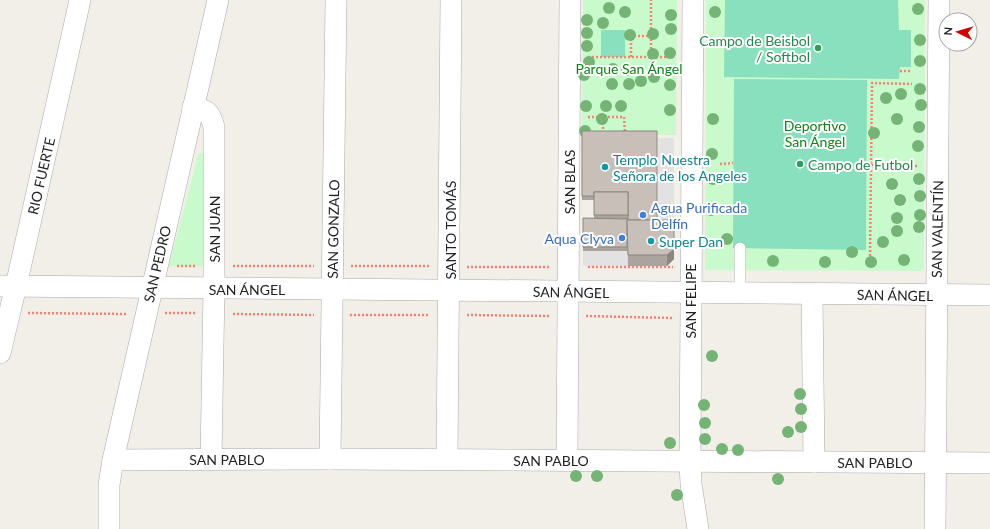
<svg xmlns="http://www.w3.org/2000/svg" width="990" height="529" viewBox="0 0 990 529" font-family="Lato,sans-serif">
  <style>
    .park { fill: #c8facc }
    .pitch { fill: #88e0be }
    .parking { fill: #e2e2e2 }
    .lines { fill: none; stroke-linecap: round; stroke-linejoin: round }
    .lane-casing { stroke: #a9a9a9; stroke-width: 12 }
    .street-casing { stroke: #a9a9a9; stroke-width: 22 }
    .path { stroke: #fa8072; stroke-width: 2.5; stroke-dasharray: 2 2; stroke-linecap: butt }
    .lane { stroke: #fff; stroke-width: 11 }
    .street { stroke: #fff; stroke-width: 21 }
    .tree { fill: #74b475 }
    .wall { fill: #aba49e }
    .shaded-wall { fill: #8b8681 }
    .building { fill: #c7bfb8; stroke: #8b8681 }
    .leisure-dot { fill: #2e9e5b; stroke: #fff; stroke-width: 1.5 }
    .culture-dot { fill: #0f9aa8; stroke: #fff; stroke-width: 1.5 }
    .shop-dot { fill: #3f7fe0; stroke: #fff; stroke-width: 1.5 }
    .labels { text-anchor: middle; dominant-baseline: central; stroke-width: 4; stroke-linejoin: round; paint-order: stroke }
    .leisure-label { font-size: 14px; fill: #27864d; stroke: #fff; text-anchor: end }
    .park-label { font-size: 14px; fill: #0c8416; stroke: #fff }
    .culture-label { font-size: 14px; fill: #0d838f; stroke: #fff; text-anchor: start }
    .street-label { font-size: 14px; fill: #222; stroke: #fff }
    .shop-label { font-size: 14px; fill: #366cbe; stroke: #fff; text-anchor: start }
  </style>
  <rect width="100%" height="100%" fill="#f2efe9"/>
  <g class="park">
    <path d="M583,0H677L676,135H582Z"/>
    <path d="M706,0H925L924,267L923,270L920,271L705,270Z"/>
    <path d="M200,153L207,154V266H169L198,155Z"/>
  </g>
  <g class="pitch">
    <path d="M725,0H898L899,30H911V67H900L899,79L724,77Z"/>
    <rect x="601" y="30" width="24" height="27"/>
    <path d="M734,79L867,80L866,250L733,248Z"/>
  </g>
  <g class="parking">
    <rect x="658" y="138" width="16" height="91"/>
    <path d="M583,251H627L628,266H583Z"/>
  </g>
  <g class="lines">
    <defs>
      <path id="lane" d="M740,248V293"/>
      <g id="street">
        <path d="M693,0L690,461L691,484L698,529"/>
        <path d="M193,107C208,111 210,112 214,127V288L211,459"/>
        <path d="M0,286L990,295"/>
        <path d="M812,294L814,462"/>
        <path d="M0,353L16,286L80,0"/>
        <path d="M330,459L336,0"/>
        <path d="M447,459L451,0"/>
        <path d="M113,460L330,459L990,463"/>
        <path d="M567,460L570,0"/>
        <path d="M109,529V485L113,460L218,0"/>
        <path d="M935,529L939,0"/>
      </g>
    </defs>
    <use href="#lane" class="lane-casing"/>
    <use href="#street" class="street-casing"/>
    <g class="path">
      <path d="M588,57H673"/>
      <path d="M631,57V36H651"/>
      <path d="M651,57V0"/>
      <path d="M900,71H912"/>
      <path d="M588,117H624L625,133"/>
      <path d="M603,133V117"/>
      <path d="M720,164L733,163"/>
      <path d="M867,165L919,166"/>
      <path d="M870,256L872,83L912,84"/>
      <path d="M177,266H196"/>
      <path d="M233,266H314"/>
      <path d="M351,266H430"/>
      <path d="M467,267H550"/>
      <path d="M588,267H673"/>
      <path d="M28,313L127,314"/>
      <path d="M165,313H196"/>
      <path d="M233,314L314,315"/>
      <path d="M350,315H429"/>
      <path d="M467,315L550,316"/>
      <path d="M586,316L673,318"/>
    </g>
    <use href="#lane" class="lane"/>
    <use href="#street" class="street"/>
  </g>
  <g class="tree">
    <circle cx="609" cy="8" r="6"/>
    <circle cx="918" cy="9" r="6"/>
    <circle cx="625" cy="12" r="6"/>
    <circle cx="715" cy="12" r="6"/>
    <circle cx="671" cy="15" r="6"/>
    <circle cx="587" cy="20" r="6"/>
    <circle cx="603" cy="23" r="6"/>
    <circle cx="671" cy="29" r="6"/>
    <circle cx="587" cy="33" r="6"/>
    <circle cx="653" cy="34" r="6"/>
    <circle cx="630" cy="35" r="6"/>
    <circle cx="920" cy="40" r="6"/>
    <circle cx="587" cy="46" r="6"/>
    <circle cx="670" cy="53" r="6"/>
    <circle cx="653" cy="54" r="6"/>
    <circle cx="920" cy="61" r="6"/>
    <circle cx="589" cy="62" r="6"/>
    <circle cx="613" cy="69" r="6"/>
    <circle cx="627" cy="70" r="6"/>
    <circle cx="584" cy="75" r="6"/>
    <circle cx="654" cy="77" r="6"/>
    <circle cx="641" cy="81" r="6"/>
    <circle cx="612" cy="84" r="6"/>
    <circle cx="629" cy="84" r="6"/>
    <circle cx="670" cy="85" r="6"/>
    <circle cx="920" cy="89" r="6"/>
    <circle cx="901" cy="94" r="6"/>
    <circle cx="886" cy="98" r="6"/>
    <circle cx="921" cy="105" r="6"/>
    <circle cx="586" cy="106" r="6"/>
    <circle cx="606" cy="106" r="6"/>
    <circle cx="621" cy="106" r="6"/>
    <circle cx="670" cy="110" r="6"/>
    <circle cx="602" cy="119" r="6"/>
    <circle cx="713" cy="119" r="6"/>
    <circle cx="897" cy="119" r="6"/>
    <circle cx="919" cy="127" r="6"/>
    <circle cx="585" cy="131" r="6"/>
    <circle cx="874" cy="133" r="6"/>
    <circle cx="918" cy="146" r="6"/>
    <circle cx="712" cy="154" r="6"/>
    <circle cx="713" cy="179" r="6"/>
    <circle cx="919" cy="179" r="6"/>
    <circle cx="892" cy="184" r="6"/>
    <circle cx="920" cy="196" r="6"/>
    <circle cx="900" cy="200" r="6"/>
    <circle cx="711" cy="210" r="6"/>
    <circle cx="920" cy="215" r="6"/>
    <circle cx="897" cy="218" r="6"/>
    <circle cx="919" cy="227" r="6"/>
    <circle cx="897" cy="231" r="6"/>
    <circle cx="727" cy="239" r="6"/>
    <circle cx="883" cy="242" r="6"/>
    <circle cx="852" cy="252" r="6"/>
    <circle cx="904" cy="260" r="6"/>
    <circle cx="773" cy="261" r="6"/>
    <circle cx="825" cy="262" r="6"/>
    <circle cx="871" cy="262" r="6"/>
    <circle cx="712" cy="356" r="6"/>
    <circle cx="800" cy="394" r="6"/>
    <circle cx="704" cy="405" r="6"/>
    <circle cx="801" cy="409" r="6"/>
    <circle cx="705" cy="423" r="6"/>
    <circle cx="801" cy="427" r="6"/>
    <circle cx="788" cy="432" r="6"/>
    <circle cx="705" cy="439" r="6"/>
    <circle cx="670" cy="443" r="6"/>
    <circle cx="722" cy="449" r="6"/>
    <circle cx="738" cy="450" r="6"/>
    <circle cx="576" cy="476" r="6"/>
    <circle cx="597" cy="476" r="6"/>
    <circle cx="778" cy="479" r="6"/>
    <circle cx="677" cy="495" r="6"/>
  </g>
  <path class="wall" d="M582,131L657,220L674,259L667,266H628L627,230V251H583V218H594V200H582Z"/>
  <path class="shaded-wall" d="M674,249V259L667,266V255Z"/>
  <g class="building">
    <path d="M582,131H657V220H627V247H583V218L628,219V192H594V196H582Z"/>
    <rect x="594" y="192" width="34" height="23"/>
    <path d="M627,220H674V249L667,255H628Z"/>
  </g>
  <g class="leisure-dot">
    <circle cx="818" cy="48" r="4"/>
    <circle cx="800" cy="164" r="4"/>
  </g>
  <g class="culture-dot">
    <circle cx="605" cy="167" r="4"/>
    <circle cx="651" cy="241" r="4"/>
  </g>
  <g class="shop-dot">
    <circle cx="643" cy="215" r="4"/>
    <circle cx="622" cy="238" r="4"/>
  </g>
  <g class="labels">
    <g class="leisure-label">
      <text x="810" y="40">Campo de Beisbol<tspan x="810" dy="16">/ Softbol</tspan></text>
      <text x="808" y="164" text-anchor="start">Campo de Futbol</text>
    </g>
    <g class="park-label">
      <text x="629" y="68">Parque San Ángel</text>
      <text x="815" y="125">Deportivo<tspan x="815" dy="16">San Ángel</tspan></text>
    </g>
    <g class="culture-label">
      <text x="613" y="159">Templo Nuestra<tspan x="613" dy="16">Señora de los Angeles</tspan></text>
      <text x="659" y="241">Super Dan</text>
    </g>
    <g class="street-label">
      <text transform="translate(41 176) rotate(-77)">RIO FUERTE</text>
      <text transform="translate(569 182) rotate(-90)">SAN BLAS</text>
      <text transform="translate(214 229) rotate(-90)">SAN JUAN</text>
      <text transform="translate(333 229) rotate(-89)">SAN GONZALO</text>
      <text transform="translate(937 229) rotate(-89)">SAN VALENTÍN</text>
      <text transform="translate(450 230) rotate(-90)">SANTO TOMÁS</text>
      <text transform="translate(157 264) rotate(-77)">SAN PEDRO</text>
      <text x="247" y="289">SAN ÁNGEL</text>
      <text transform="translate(571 292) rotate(1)">SAN ÁNGEL</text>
      <text transform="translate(895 295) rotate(1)">SAN ÁNGEL</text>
      <text transform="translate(690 301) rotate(-90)">SAN FELIPE</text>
      <text x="227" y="459">SAN PABLO</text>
      <text x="551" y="460">SAN PABLO</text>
      <text x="875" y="462">SAN PABLO</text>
    </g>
    <g class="shop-label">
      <text x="651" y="207">Agua Purificada<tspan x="651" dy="16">Delfín</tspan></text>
      <text x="614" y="238" text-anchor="end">Aqua Clyva</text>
    </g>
  </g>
  <g transform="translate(958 32) rotate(275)"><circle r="19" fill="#ffffff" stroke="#a7a7a7"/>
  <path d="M0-3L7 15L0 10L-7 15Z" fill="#d40000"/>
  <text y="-6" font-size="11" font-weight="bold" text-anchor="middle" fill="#222222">N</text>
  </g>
</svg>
